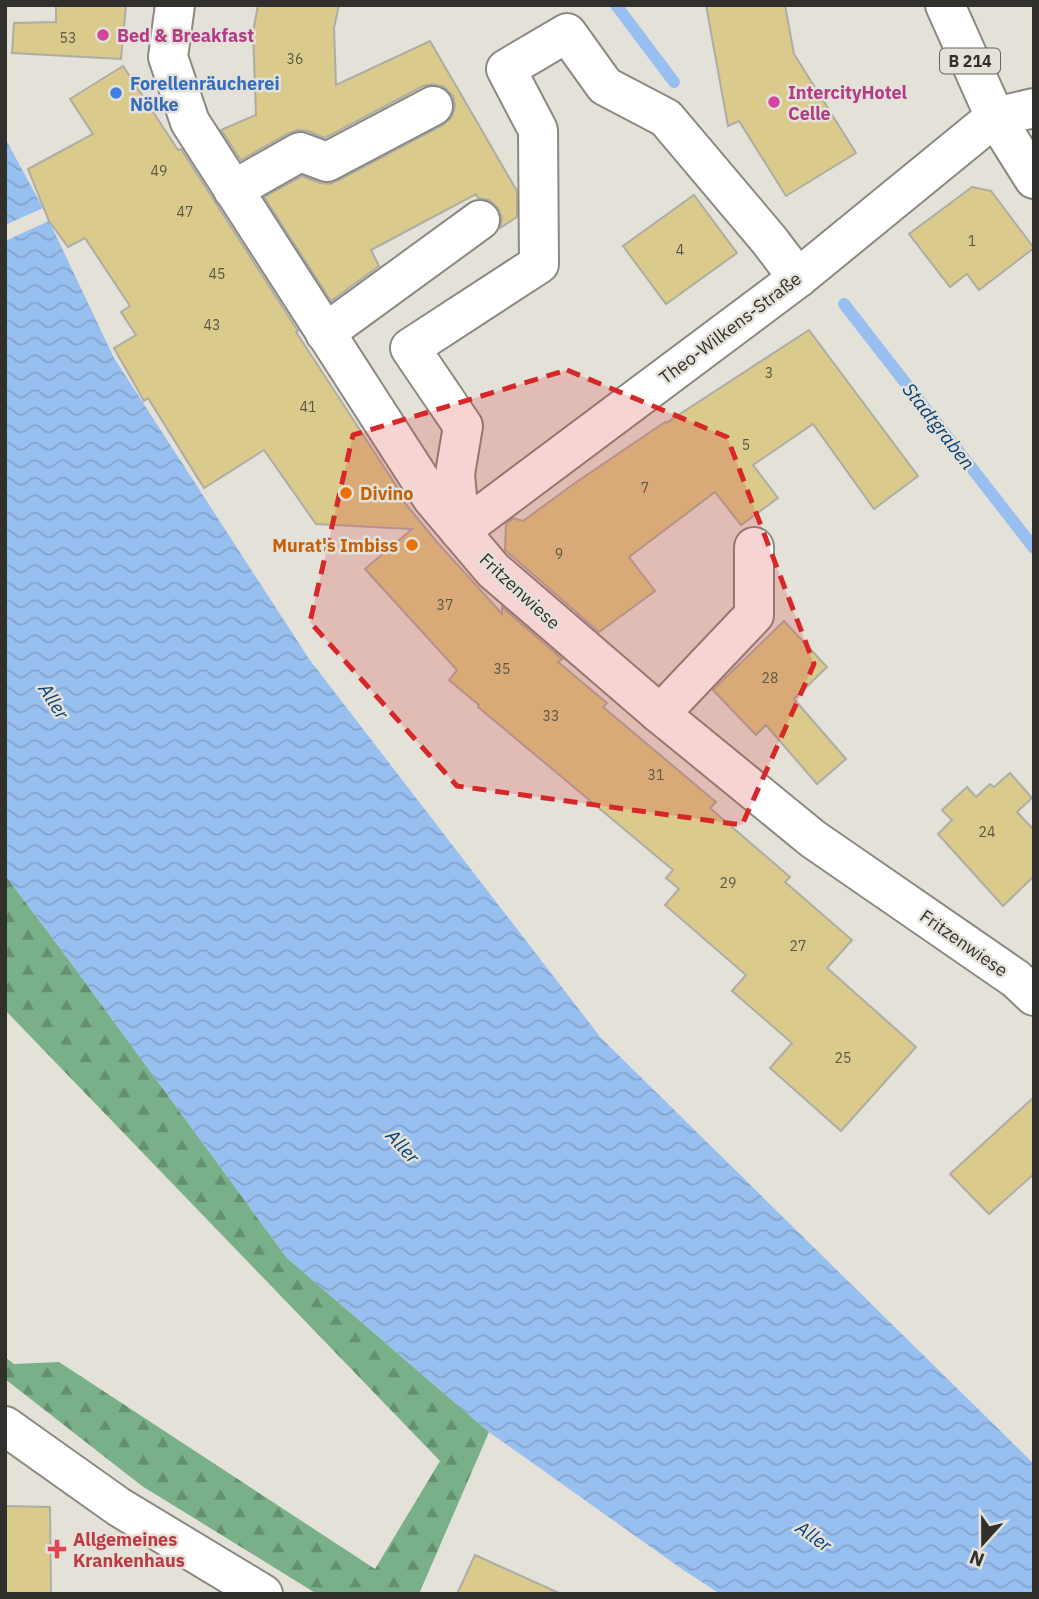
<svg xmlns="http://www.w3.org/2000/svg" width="1039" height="1599" viewBox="0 0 1039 1599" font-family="'IBM Plex Sans',sans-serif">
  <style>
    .forest { fill: url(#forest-firs) }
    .water { fill: url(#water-waves) }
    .pier { fill: #e3e1d8 }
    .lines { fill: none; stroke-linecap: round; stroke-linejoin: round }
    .stream { stroke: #97bfef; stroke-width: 12 }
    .building { fill: #dacb8d; stroke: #aeaca3; stroke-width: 2 }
    .minor-casing { stroke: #8b8980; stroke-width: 42 }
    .major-casing { stroke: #8b8980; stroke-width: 42 }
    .minor { stroke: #fff; stroke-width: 38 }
    .major { stroke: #fff; stroke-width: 38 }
    .marked { fill: #d62828; fill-opacity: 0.2; stroke: #d62828; stroke-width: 5; stroke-dasharray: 14 9; stroke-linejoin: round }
    .hotel-dot { fill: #d1479c; stroke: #e3e1d8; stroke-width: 2.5 }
    .shop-dot { fill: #3f7fe0; stroke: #e3e1d8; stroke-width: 2.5 }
    .food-dot { fill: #e8710a; stroke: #e3e1d8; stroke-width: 2.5 }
    .health-dot { fill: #e0444e; stroke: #e3e1d8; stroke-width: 2.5 }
    .labels { text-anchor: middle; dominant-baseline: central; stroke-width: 5; stroke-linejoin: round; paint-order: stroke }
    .number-label { font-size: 14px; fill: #5b5745 }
    .shield { fill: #e3e1d8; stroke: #666560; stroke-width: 2 }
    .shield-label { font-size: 16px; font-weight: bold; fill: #31302d }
    .hotel-label { font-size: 18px; font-weight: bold; fill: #b23c85; stroke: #e3e1d8; text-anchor: start }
    .shop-label { font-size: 18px; font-weight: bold; fill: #366cbe; stroke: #e3e1d8; text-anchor: start }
    .street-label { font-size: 18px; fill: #31302d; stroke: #e3e1d8 }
    .food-label { font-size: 18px; font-weight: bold; fill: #c56008; stroke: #e3e1d8; text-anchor: start }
    .health-label { font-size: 18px; font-weight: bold; fill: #be3a42; stroke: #e3e1d8; text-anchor: start }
    .water-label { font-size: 19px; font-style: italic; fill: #06417b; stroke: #e3e1d8 }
  </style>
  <defs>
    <pattern id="forest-firs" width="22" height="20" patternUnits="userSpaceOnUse" patternTransform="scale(1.75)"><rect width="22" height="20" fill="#79b089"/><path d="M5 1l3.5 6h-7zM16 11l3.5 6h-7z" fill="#649070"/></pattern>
    <pattern id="water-waves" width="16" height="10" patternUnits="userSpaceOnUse" patternTransform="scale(1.75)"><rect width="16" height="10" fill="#97bfef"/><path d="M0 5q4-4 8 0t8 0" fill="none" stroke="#83a4cd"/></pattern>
  </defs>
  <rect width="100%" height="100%" fill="#e3e1d8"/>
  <path class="forest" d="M5,875L60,948L287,1258L489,1432L419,1594H317L142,1486L5,1379V1357L14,1364L59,1362L375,1569L440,1461L5,1010Z"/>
  <path class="water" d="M5,138L43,208L114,358L309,659L601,1038L1034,1464V1594H720L679,1567L489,1432L287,1258L60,948L5,875Z"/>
  <path class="pier" d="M43,208L49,221L5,241V225Z"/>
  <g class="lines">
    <g class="stream">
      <path d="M616,5L674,82"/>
      <path d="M844,304L1034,548"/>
    </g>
  </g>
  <g class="building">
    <path d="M56,5H126L121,59L12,53L14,23L56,22Z"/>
    <path d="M258,5H339L334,28L336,85L430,41L517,191V217L500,228L502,218L498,208L489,200L478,198L476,194L371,250L379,266L331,301L264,197L302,176L320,183L329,184L337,181L443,125L452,117L455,106L453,96L444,87L433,84L423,86L325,138L308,131L298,130L289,133L241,160L221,130L256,115L253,32Z"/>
    <path d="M706,5H785L794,54L856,153L786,196L739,121L728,126Z"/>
    <path d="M123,66L178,150L181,149L298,331L296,332L399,490L396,492L436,541L502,614V607L562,659L558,662L607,703L603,707L716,802L710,808L790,877L785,882L852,940L827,968L916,1047L841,1131L770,1068L792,1043L732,991L746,975L665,905L679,889L666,878L673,870L478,707L479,705L449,680L457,670L365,569L412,529L316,524L264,450L204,488L148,398L144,401L114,348L136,335L121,312L130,306L85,238L68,247L49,221L28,169L93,134L70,99Z"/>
    <path d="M972,187L991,191L1034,248L979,290L967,274L950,287L909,234Z"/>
    <path d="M694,195L737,253L666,304L623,246Z"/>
    <path d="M809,330L918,476L874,509L813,424L753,465L778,498L741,525L715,492L629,557L655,591L599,632L505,550L506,524L513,518L523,521L575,483L665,422L666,423Z"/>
    <path d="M784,621L827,667L794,699L846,759L817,784L766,725L756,735L713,690Z"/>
    <path d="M1010,773L1032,798L1017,812L1034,830V876L1003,906L938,834L952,820L942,810L967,787L976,797L990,784L994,787Z"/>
    <path d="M1034,1097V1174L989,1214L950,1174Z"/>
    <path d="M5,1506L50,1507L51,1594H5Z"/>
    <path d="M475,1555L561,1594H457Z"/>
  </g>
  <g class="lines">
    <defs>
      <g id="minor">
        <path d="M175,5L168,57L190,122L432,498L493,570L660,714L813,839L1016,979L1034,996"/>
        <path d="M233,190L300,152L327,162L433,106"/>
        <path d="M325,333L480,220"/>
        <path d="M460,531L455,474L463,426L410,348L539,264L538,130L506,69L567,33L605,86L666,118L769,240L798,278"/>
        <path d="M460,531L798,278L995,117L1034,108"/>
        <path d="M660,714L754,615V547"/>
        <path d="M5,1426L119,1507L263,1594"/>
      </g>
      <path id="major" d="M945,5L995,117L1034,179"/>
    </defs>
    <use href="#minor" class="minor-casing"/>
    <use href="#major" class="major-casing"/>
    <use href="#minor" class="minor"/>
    <use href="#major" class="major"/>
  </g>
  <path class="marked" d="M567,370L727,437L814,664L742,825L457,786L310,622L353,435Z"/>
  <g class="hotel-dot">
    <circle cx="103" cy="35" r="7"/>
    <circle cx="774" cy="102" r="7"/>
  </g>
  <circle class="shop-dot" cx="116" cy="93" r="7"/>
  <g class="food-dot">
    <circle cx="346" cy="493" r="7"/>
    <circle cx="412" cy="545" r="7"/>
  </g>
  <path class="health-dot" d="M53.5 1538.5h7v7h7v7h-7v7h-7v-7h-7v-7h7z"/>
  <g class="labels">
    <g class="number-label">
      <text x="68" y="38">53</text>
      <text x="295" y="59">36</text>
      <text x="159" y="171">49</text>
      <text x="185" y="212">47</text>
      <text x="972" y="241">1</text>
      <text x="680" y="250">4</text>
      <text x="217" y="274">45</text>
      <text x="212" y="325">43</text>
      <text x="769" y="373">3</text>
      <text x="308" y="407">41</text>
      <text x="746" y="445">5</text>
      <text x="645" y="488">7</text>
      <text x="559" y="554">9</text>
      <text x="445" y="605">37</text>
      <text x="502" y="669">35</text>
      <text x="770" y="678">28</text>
      <text x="551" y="716">33</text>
      <text x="656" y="775">31</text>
      <text x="987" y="832">24</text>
      <text x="728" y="883">29</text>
      <text x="798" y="946">27</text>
      <text x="843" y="1058">25</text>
    </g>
    <rect class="shield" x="940" y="48.5" width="60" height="25" rx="5"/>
    <g class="shield-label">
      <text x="970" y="61">B 214</text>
    </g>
    <g class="hotel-label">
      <text x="117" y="35">Bed &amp; Breakfast</text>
      <text x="788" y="92">IntercityHotel<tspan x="788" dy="21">Celle</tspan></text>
    </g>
    <g class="shop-label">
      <text x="130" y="83">Forellenräucherei<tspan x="130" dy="21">Nölke</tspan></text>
    </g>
    <g class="street-label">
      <text transform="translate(730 328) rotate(-37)">Theo-Wilkens-Straße</text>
      <text transform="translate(520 591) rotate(43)">Fritzenwiese</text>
      <text transform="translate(964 943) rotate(35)">Fritzenwiese</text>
    </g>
    <g class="food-label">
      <text x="360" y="493">Divino</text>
      <text x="398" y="545" text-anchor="end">Murat's Imbiss</text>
    </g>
    <g class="health-label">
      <text x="73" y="1539">Allgemeines<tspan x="73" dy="21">Krankenhaus</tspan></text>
    </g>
    <g class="water-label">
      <text transform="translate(939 426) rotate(52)">Stadtgraben</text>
      <text transform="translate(54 701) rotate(57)">Aller</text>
      <text transform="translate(403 1146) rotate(47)">Aller</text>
      <text transform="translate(814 1536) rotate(36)">Aller</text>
    </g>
  </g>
  <rect width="1039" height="1599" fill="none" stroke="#31302d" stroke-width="14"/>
  <g transform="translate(983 1543) rotate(201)" stroke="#e3e1d8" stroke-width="5" paint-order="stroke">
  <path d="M0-5L12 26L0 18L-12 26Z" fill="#31302d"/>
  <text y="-10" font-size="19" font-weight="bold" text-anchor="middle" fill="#31302d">N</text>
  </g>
</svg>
